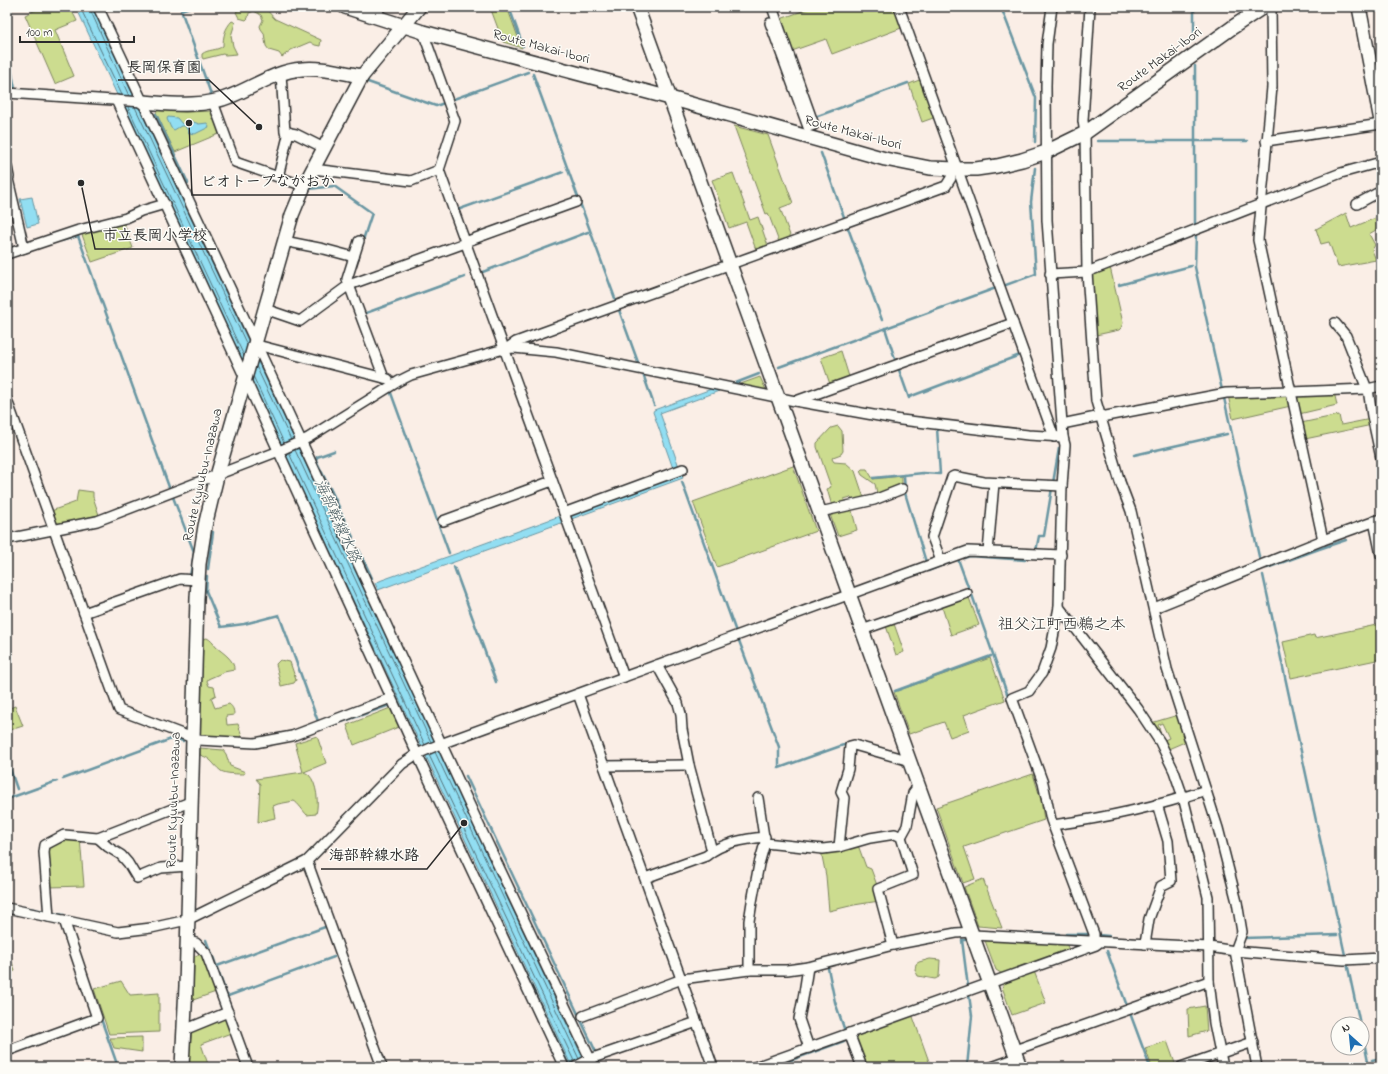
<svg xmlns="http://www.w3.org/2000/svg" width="1388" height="1074" viewBox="0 0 1388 1074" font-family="'Indie Flower','Klee One',sans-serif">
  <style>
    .green { fill: #ccdc8f; stroke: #7c845d }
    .water { fill: #92def2; stroke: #6996a2 }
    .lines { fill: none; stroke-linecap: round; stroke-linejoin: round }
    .shore { stroke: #54737b; stroke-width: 1 }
    .stream { stroke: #6996a2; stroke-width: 2.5 }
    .street-casing { stroke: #2b2b2b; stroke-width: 12 }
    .secondary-casing { stroke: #2b2b2b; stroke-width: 16 }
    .street { stroke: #fdfcf7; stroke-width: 9 }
    .secondary { stroke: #fdfcf7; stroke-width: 13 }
    .labels { text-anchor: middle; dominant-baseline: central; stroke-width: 3; stroke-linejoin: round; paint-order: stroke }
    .street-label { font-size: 14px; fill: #2b2b2b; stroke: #fdfcf7 }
    .water-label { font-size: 15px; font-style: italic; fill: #45585d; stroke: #fdfcf7 }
    .quarter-label { font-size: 16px; fill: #2b2b2b; stroke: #fdfcf7 }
    .leader { fill: none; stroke: #2b2b2b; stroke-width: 1.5 }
    .callout-dot { fill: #2b2b2b; stroke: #fdfcf7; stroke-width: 1.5 }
    .callout-label { font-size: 15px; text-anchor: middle; font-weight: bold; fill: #2b2b2b; stroke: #fdfcf7; stroke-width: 3; stroke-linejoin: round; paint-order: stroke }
  </style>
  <rect width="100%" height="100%" fill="#faeee6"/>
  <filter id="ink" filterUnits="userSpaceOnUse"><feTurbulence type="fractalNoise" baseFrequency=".025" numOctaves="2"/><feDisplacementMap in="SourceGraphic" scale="8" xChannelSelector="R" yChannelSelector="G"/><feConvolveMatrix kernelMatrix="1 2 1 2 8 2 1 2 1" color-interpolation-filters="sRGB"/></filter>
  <g filter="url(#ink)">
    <g class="green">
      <path d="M42,7H70L77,21L55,30L74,76L55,84L25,15Z"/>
      <path d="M242,7H264L275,19L321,40L320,46L315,45L310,42L291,50L282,57L279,53L269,50L266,46L264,33L261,29L260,26L263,20L261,15L254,11L249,13L248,18L246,20L239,18L236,12Z"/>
      <path d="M490,7H507L522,48L503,42Z"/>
      <path d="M813,7H896L904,27L832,54L826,39L789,52L778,20Z"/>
      <path d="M232,21L234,22L235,23L231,36L233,46L237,54L225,55L223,54L203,59L202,57V54C208,49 217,51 223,46C223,37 225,28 232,21Z"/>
      <path d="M922,79L936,117L922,122L909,84Z"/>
      <path d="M158,110L185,112L213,111L221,133L175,152L156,113Z"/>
      <path d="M734,126L768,135L793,203L780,208L791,238L779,242L768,213L766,214Z"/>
      <path d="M733,173L750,220L758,217L768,246L756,250L746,222L729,228L712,180Z"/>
      <path d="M1346,213L1351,228L1378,217L1381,220V227L1369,234L1375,245L1372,250L1376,260L1338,267L1329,242L1321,244L1316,229Z"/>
      <path d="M123,221L133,248L92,262L81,232Z"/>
      <path d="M1110,267L1123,323L1121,328L1119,330L1096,335L1090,276Z"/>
      <path d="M841,351L850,380L831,387L821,358Z"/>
      <path d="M760,377L768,394L735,386Z"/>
      <path d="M1334,392L1337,405L1299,414L1296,394Z"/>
      <path d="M1287,393L1291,406L1233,419L1228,395Z"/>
      <path d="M1339,415L1341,425L1371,419L1372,425L1305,439L1301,423Z"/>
      <path d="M838,426L842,431L843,451L841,454L833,457L832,459L834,462L846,463L855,471L864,498L852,503L851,497L844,499L845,504L832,506L827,489L831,487L817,447V443L831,428Z"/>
      <path d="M793,466L816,531L717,567L693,502Z"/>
      <path d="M862,469H867L873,479L902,476V484L899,488L879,495L877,493L875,484L862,475L860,471Z"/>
      <path d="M78,490L93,492V497L99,515L58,524L55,522L51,511L76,502Z"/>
      <path d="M851,507L857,530L838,536L829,512Z"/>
      <path d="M968,595L979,625L951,635L941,604Z"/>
      <path d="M893,621L904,652L896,655L885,623Z"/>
      <path d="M1381,624V659L1291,678L1283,642L1314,635L1315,638Z"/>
      <path d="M207,638C211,640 213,643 216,647C223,653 235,660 234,670L224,672L208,679L207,681L209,686L214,687L216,695L211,698L215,708L229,704C233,707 234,710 234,715L226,716L227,725L238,724L242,736L241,738L202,737L199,733L203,639Z"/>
      <path d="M990,658L1005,700L964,715L969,730L950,737L944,722L909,734L894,692Z"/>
      <path d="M280,660L290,662L296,680L294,683L281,686L276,664Z"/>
      <path d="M15,706L23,726L7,731V709Z"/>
      <path d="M393,707L401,726L354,745L347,725Z"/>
      <path d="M1178,715L1187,741L1166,750L1162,741L1169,738L1162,723L1158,725L1161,733L1158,734L1151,723Z"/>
      <path d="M317,736L326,763L304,772C306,773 308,774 309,775C317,783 319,804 316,814L307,815C303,811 298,803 294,801L278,804L273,806L275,818L258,822L260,784L256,779L303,772L295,743Z"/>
      <path d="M200,748L223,750L226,754L230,766L243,771L245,772L244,774C238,774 226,774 221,771C212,764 213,759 200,755Z"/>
      <path d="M1033,774L1041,800L1044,820L964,847L975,879L963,883L936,807Z"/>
      <path d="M64,837L80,838L84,886L50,887L47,846Z"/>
      <path d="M858,845L866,867L871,869L878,888L879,901L854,905L829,911L826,876L822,856V853Z"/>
      <path d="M983,879L1002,928L978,926L964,887Z"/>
      <path d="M984,938L1065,941L1070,952L1004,975L996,970Z"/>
      <path d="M7,948L15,971L7,974Z"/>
      <path d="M201,954L216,992L193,1000L194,956Z"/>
      <path d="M930,959L940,960L939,977L935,979L918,976L915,970L916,964L919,962Z"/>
      <path d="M1034,971L1046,1003L1012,1015L1002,987L1006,981Z"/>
      <path d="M121,981L130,995L159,993V1032L109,1034L94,989Z"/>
      <path d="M1205,1006L1207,1031L1189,1036L1188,1009Z"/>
      <path d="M912,1014L931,1067H863L852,1037Z"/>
      <path d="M224,1016L231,1033L201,1044L209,1067H188L192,1028Z"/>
      <path d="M142,1037V1052L114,1048L110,1038Z"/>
      <path d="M1167,1041L1176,1066L1152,1067L1145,1048Z"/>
    </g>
    <g class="water">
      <path d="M76,7H92L435,740L454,784L587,1067H572L423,750Z"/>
      <path d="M168,117L177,118L182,124L191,121L199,124L207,123L209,127L195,134L189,133L185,126H181L174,130L171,128L167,119Z"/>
      <path d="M32,197L38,224L27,227L20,199Z"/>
      <path d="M714,388L719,391L660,413L683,478L378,590L375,583L382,580L458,553L675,474L653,412L654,410Z"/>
    </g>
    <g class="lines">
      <g class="shore">
        <path d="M80,7L122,95"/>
        <path d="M89,7L129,96"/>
        <path d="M128,107L244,356"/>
        <path d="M135,107L247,345"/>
        <path d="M256,366L291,440"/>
        <path d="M253,376L284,443"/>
        <path d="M295,450L431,742"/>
        <path d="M289,453L425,745"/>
        <path d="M435,752L579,1059"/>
        <path d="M429,755L574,1061"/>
      </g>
      <g class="stream">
        <path d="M190,7L181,10L212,97"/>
        <path d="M509,7L523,46"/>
        <path d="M1001,7L1036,98L1035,142"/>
        <path d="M1194,7V38"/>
        <path d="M7,47L15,89"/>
        <path d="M1195,66V226"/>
        <path d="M533,74L579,200"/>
        <path d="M365,81L436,106L444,103"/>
        <path d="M451,100L528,72"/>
        <path d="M156,114L188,183"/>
        <path d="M815,117L908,83"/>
        <path d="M1098,141H1247"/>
        <path d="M821,153L844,217"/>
        <path d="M309,189L334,186L372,213L362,243"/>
        <path d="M580,203L616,301"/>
        <path d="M460,209L563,172"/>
        <path d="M848,228L882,320"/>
        <path d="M1196,234L1195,267L1222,390"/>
        <path d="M61,241L78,236L169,487"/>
        <path d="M480,273L588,232"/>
        <path d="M1119,285L1191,266"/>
        <path d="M1003,286L1036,274L1031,202L1035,168"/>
        <path d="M619,310L639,365"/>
        <path d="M366,313L465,277"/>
        <path d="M885,328L896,362"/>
        <path d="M779,367L996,288"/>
        <path d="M898,367L909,398"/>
        <path d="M643,374L654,405"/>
        <path d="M733,384L759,374"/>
        <path d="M391,393L449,553"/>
        <path d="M909,397L1020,355"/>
        <path d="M1224,398L1260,561"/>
        <path d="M1134,455L1227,434"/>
        <path d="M873,478L904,475"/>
        <path d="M682,482L736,632"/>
        <path d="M1053,483L1059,448"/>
        <path d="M328,485L316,460L317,457L334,451"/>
        <path d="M330,488L340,509"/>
        <path d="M173,497L194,552L190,577"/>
        <path d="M341,513L353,537"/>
        <path d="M359,550L372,578"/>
        <path d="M1036,551L1039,536H1044L1052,488"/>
        <path d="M964,558L970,556L1025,560"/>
        <path d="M926,562L905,493L904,475L923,473L940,474L937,428"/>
        <path d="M454,567L496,682"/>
        <path d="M1267,568L1319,549L1346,540"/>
        <path d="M208,569L213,532"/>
        <path d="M928,571L958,559L969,589"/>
        <path d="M1263,575L1345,955"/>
        <path d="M207,576L206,591L221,627L244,624L279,615L319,724"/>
        <path d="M972,595L1009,699"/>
        <path d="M738,638L779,747V768L849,743"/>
        <path d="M387,677L441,795"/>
        <path d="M895,691L991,656"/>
        <path d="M333,725L390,705"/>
        <path d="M7,760L17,789"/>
        <path d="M466,776L595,1050"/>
        <path d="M63,779L174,738L183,741"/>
        <path d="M7,799L57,781"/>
        <path d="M478,873L570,1067"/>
        <path d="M24,907L44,911"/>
        <path d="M52,913L64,915"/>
        <path d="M1015,933L1059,934"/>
        <path d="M1066,934H1090"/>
        <path d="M1098,935L1109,936"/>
        <path d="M1244,938L1337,935"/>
        <path d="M206,940L209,948"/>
        <path d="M965,940H962L968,987"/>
        <path d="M211,951L227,996"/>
        <path d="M1107,951L1127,1006"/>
        <path d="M1347,963L1360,1024"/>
        <path d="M217,966L325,927"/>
        <path d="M828,968L835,1002L845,1031"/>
        <path d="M228,996L334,957"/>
        <path d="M228,1000L238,1028"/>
        <path d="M1130,1013L1150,1067"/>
        <path d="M100,1016L118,1067"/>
        <path d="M1362,1032L1369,1067"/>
        <path d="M1372,1060L1381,1058"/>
        <path d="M602,1067V1065"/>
        <path d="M772,1067L844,1041"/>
        <path d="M967,1067L972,1016L969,995"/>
      </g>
      <defs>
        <g id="street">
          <path d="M98,7L255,341L479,825L594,1067"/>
          <path d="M899,7L1054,437"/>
          <path d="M1052,7L1047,44L1046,86L1047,220L1063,437L1065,445L1062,486L1059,607L1051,648L1042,673L1029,691L1012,698L1043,783L1051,820L1094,934V941"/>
          <path d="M1090,7L1083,121L1085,133L1087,272L1096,401L1120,482L1131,511L1167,669L1218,828L1237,902L1242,932L1235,951L1257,1067"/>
          <path d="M1271,7L1272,87L1258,240L1323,540"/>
          <path d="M378,18L379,7"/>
          <path d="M770,23L808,127L814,125L772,7"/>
          <path d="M423,32L455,121L439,170L624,677"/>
          <path d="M281,74L285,132L296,134L324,148"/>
          <path d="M7,93L143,102"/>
          <path d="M116,100L244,376L417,754L564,1067"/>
          <path d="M213,102L235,162L304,186"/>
          <path d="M1266,141L1381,124"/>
          <path d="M7,167L9,177L8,179L24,248"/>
          <path d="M313,169L411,181L439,170"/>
          <path d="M278,177L289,132"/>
          <path d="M1357,204L1381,191"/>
          <path d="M284,241L324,249L354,257"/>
          <path d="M465,242L576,202"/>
          <path d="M7,254L79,230L126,218L141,211L165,204"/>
          <path d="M1050,274L1087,272L1341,173L1381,162"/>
          <path d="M265,309L300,321L349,285L347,279L359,241"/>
          <path d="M1335,323L1346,336L1367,389"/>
          <path d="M257,345L388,379"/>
          <path d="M506,349L516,342L946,186L951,178V169"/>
          <path d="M384,378L349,285L465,243"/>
          <path d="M1368,389L1372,416L1381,458"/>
          <path d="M1291,392L1367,389L1381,386"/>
          <path d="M7,400L119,710L198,740L255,743L292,736L391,698"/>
          <path d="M796,401L1013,323"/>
          <path d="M1101,417L1226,393L1291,391"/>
          <path d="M1062,424L1101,416"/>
          <path d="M820,512L874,500L902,489"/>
          <path d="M564,513L683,469"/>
          <path d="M443,521L552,481"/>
          <path d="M1374,521L1381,555"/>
          <path d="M7,539L97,521L279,451L308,438L399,381L411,375L504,349L514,348L556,352L795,401L901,420L1028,435L1063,437"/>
          <path d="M988,552L994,483"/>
          <path d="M941,561L932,537L952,477L954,476L984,482L1062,486"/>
          <path d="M1059,607L1138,709L1160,742L1174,771L1183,797L1208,897L1209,981L1214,1023L1223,1067"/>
          <path d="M1154,608L1323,540L1381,519"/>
          <path d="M84,613L180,579L198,580"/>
          <path d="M862,630L967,593"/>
          <path d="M657,665L678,703L681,714L682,729L689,765L712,851"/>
          <path d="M578,694L713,1067"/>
          <path d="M604,766L689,765"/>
          <path d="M1053,825C1104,818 1156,807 1206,790"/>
          <path d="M901,837L907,826L913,793L919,785"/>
          <path d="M98,838L108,847L121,855L128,863L137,878L161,868L188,866"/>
          <path d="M765,843L823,849L839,847L870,838L895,834L901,837L913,875L878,889L893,945"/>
          <path d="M839,847L844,798L841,792L848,769L850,746L854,745L910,761"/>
          <path d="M307,861L382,1067"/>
          <path d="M645,878L706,856C723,842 745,839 765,837"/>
          <path d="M7,908L118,932L151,928L187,920L307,861L402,764L417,754L438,745L968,551L1061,555"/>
          <path d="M49,917L44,852L45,845L64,835L98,838L190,802"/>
          <path d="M973,935L1209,947L1235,951L1344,960L1381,958"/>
          <path d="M187,941L196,943L206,953L248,1067"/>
          <path d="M1145,944L1149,919L1161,886L1171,881L1168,841L1157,804"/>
          <path d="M808,967L804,993L799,1019L809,1048"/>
          <path d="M749,970V921L752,902L759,864L765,843L758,798"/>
          <path d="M583,1016L682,979L749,970H787L808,967L893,945L956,933L972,932"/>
          <path d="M184,1030L228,1012"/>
          <path d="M849,1033L862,1067"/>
          <path d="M1015,1050L1209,981"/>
          <path d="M7,1051L97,1018L64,920"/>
          <path d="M575,1067L590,1059L697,1022"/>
          <path d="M755,1067L1096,945L1100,942"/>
          <path d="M992,1067L1017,1058"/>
          <path d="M1181,1067L1253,1042"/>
        </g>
        <g id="secondary">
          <path d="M345,7L423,32L670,98L885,159L930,168L957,169H976L997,166L1022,160L1046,152L1085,133L1233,27L1263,7"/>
          <path d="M637,7L1020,1067"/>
          <path d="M1359,7L1381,121"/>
          <path d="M143,102C172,104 203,108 231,96C254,87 276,71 302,69C322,67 343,73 362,76"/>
          <path d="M182,1067L186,986L197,598L199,564L205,526L217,476L292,215L304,186L362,76L419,7"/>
        </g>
      </defs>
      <use href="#street" class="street-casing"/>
      <use href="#secondary" class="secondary-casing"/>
      <use href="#street" class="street"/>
      <use href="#secondary" class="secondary"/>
    </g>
  </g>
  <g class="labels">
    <g class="street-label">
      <text transform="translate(541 47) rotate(15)">Route Makai-Ibori</text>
      <text transform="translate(1160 60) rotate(-36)">Route Makai-Ibori</text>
      <text transform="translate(853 133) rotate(15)">Route Makai-Ibori</text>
      <text transform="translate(203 475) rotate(-77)">Route Kyuubu-Inazawa</text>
      <text transform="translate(174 800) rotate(-88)">Route Kyuubu-Inazawa</text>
    </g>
    <g class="water-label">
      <text transform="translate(337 521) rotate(65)">海部幹線水路</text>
    </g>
    <g class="quarter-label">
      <text x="1062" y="625">祖父江町西鵜之本</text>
    </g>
  </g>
  <path class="leader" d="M259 127L209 80H118M189 123L192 195H343M81 183L95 249H216M464 823L427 869H321"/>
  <g class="callout-dot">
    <circle cx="259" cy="127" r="4"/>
    <circle cx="189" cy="123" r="4"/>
    <circle cx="81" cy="183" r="4"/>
    <circle cx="464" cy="823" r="4"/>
  </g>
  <g class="callout-label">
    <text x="164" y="72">長岡保育園</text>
    <text x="268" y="186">ビオトープながおか</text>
    <text x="155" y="240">市立長岡小学校</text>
    <text x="374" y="860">海部幹線水路</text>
  </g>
  <rect width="1388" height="1074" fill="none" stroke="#fdfcf7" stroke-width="24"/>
  <rect x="12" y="12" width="1364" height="1050" fill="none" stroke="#2b2b2b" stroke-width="1.5" filter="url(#ink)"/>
  <g transform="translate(1350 1036) rotate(333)"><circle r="19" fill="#fdfcf7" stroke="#a9a8a5"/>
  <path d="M0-3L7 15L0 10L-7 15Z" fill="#1f6fb2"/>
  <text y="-6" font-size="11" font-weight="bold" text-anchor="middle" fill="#2b2b2b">N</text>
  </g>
  <path d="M20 36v6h114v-6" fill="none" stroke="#2b2b2b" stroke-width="2"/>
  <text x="26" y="36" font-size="12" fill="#2b2b2b" stroke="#fdfcf7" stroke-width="3" paint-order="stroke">100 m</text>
</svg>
